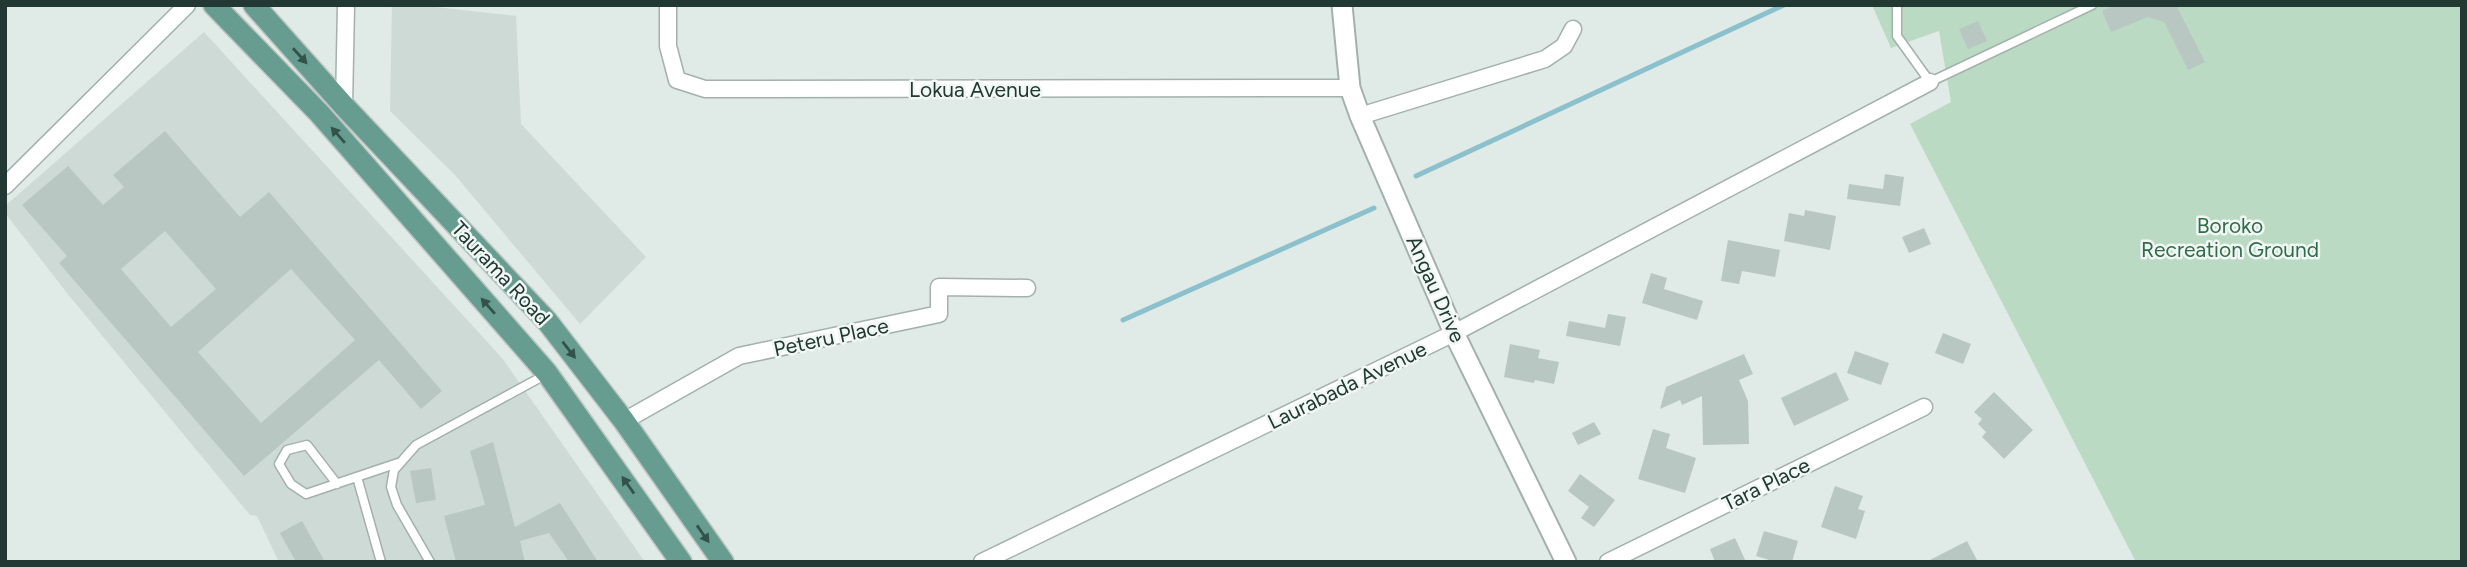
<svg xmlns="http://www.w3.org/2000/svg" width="2467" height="567" viewBox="0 0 2467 567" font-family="Figtree,sans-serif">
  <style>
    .built { fill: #cedad5 }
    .green { fill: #badac3 }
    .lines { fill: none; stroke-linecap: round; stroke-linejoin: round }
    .stream { stroke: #8bc1cc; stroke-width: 5 }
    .building { fill: #b9c7c2; fill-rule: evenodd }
    .service-casing { stroke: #a3b1ad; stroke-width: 11 }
    .minor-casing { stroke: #a3b1ad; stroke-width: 19 }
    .tertiary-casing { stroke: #a3b1ad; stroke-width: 23 }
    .primary-casing { stroke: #bdc4c2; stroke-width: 24 }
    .service { stroke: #fff; stroke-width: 8 }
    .minor { stroke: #fff; stroke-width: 16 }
    .tertiary { stroke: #fff; stroke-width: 19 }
    .primary { stroke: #679d90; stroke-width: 21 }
    .oneway { fill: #33524a }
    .labels { text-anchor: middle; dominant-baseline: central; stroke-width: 5; stroke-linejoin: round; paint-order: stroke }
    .street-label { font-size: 21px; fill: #223933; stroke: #f0f7f4 }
    .park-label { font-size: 21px; fill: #2f6d48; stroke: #f0f7f4 }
  </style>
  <rect width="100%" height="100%" fill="#e0eae6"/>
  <g class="built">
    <path d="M392,5H417L516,16L521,124L646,257L580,324L455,175L390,111Z"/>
    <path d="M204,32L502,358L645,562H279L257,516L250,515L67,293L5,213V206Z"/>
  </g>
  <path class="green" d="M1872,5H2462V562H2136L1910,124L1951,102L1939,31L1891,48Z"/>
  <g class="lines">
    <g class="stream">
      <path d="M1416,176L1784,5"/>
      <path d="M1123,320L1374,208"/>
    </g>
  </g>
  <g class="building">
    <path d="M2117,5H2176L2205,62L2188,70L2164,22L2148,17L2111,32L2102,11Z"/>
    <path d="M1978,21L1987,41L1968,49L1959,29Z"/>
    <path d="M165,131L240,217L269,192L442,391L421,409L379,360L244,476L59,263L67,256L22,205L68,166L103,205L124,187L113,175ZM165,231L216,289L171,327L121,269ZM291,269L355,340L261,423L198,352Z"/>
    <path d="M1885,174L1904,177L1900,206L1847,199L1849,184L1883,189Z"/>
    <path d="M1805,210L1836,216L1830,250L1784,241L1789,213L1804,216Z"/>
    <path d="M1924,228L1931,244L1909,253L1902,237Z"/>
    <path d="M1728,240L1780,250L1775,277L1742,271L1739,284L1721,281Z"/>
    <path d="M1651,273L1667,278L1664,289L1703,301L1697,320L1642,303Z"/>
    <path d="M1608,314L1626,317L1620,346L1566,336L1569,321L1605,328Z"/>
    <path d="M1943,333L1971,344L1963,364L1935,353Z"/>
    <path d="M1510,344L1540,350L1538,358L1559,362L1554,384L1535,380L1534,383L1504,377Z"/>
    <path d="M1855,351L1889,363L1881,385L1847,373Z"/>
    <path d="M1744,354L1753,374L1739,380L1748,401L1749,444L1703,445L1702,396L1682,405L1680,400L1660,409L1666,387Z"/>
    <path d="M1836,372L1849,400L1794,426L1781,398Z"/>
    <path d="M1994,392L2033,430L2004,459L1982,437L1986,432L1978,424L1982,419L1974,412Z"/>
    <path d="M1594,422L1601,434L1578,445L1572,433Z"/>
    <path d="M1653,429L1670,434L1666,448L1696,458L1685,493L1638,479Z"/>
    <path d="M493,442L515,527L560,503L598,562H569L549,533L520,541L525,562H456L444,516L485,505L470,451Z"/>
    <path d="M431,468L436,500L416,503L410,471Z"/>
    <path d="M1580,474L1615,500L1594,527L1581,518L1589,507L1568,491Z"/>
    <path d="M1835,486L1863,496L1858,509L1865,511L1856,539L1821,527Z"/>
    <path d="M302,521L325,562H296L280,533Z"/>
    <path d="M1764,531L1798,541L1792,562H1776L1756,556Z"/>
    <path d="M1735,538L1746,562H1715L1710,549Z"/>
    <path d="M1967,541L1978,562H1926Z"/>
  </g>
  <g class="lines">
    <defs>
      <g id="service">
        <path d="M1897,5V36L1930,82L2092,5"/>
        <path d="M357,477L381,562"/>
        <path d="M337,484L307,445L287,450L279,464L291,484L306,494L398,463"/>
        <path d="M430,562L397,505L391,487L394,470L416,445L545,375"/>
      </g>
      <g id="minor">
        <path d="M668,5V46L677,80L705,89L1350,88"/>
        <path d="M344,106L346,5"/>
        <path d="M1360,116L1545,59L1564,46L1573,29"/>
        <path d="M5,186L187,5"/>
        <path d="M624,421L739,356L939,314V287L1027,288"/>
        <path d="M982,562L1454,333L1930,82"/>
        <path d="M1608,562L1924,407"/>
      </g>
      <path id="tertiary" d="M1342,5L1350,88L1360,116L1454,333L1566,562"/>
      <g id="primary">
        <path d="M214,5L320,114L547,373L681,562"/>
        <path d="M254,5L344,106L547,321L624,421L723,562"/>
      </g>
    </defs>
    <use href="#service" class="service-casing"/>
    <use href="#minor" class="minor-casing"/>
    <use href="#tertiary" class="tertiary-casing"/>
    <use href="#primary" class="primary-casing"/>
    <use href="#service" class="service"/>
    <use href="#minor" class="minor"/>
    <use href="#tertiary" class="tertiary"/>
    <use href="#primary" class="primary"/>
  </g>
  <defs><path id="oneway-solid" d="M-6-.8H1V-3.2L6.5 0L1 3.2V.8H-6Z" transform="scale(1.75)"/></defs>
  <g class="oneway">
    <use href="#oneway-solid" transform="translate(300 56) rotate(48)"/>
    <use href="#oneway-solid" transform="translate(338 135) rotate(-131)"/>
    <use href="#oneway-solid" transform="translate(488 306) rotate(-131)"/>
    <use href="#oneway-solid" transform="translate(569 350) rotate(52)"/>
    <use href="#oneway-solid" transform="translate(628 485) rotate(-125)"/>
    <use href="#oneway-solid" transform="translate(703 534) rotate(55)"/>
  </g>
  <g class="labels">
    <g class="street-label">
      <text x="975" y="89">Lokua Avenue</text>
      <text transform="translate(501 273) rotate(47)">Taurama Road</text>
      <text transform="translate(1436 289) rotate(66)">Angau Drive</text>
      <text transform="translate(831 337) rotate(-12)">Peteru Place</text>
      <text transform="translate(1347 385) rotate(-26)">Laurabada Avenue</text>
      <text transform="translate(1766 484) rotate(-26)">Tara Place</text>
    </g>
    <g class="park-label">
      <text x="2230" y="225">Boroko<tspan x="2230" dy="24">Recreation Ground</tspan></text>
    </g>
  </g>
  <rect width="2467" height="567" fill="none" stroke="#223933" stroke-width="14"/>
</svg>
